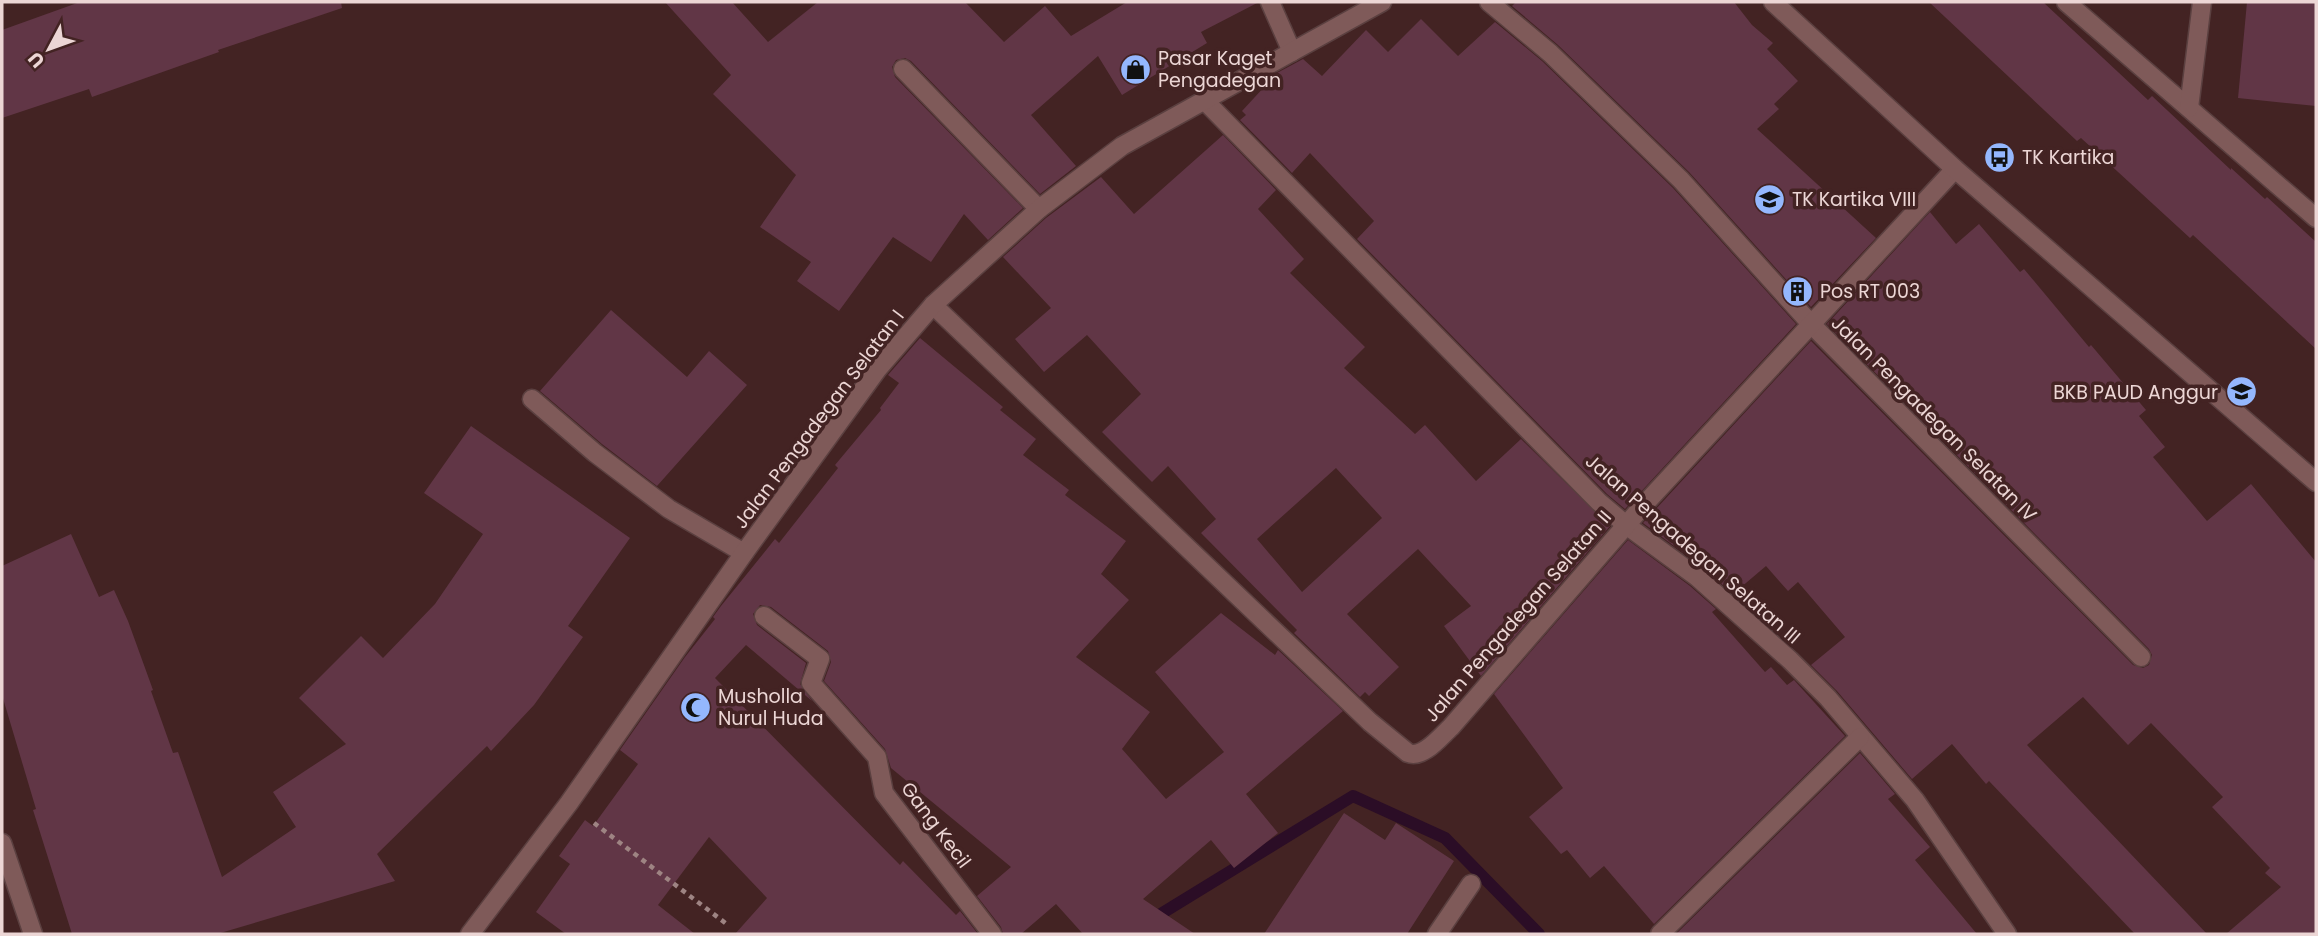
<svg xmlns="http://www.w3.org/2000/svg" width="2318" height="936" viewBox="0 0 2318 936" font-family="Poppins,sans-serif">
  <style>
    .lines { fill: none; stroke-linecap: round; stroke-linejoin: round }
    .stream { stroke: #2b0d26; stroke-width: 12 }
    .building { fill: #613646; fill-rule: evenodd }
    .minor-casing { stroke: #5b4040; stroke-width: 21 }
    .tertiary-casing { stroke: #5b4040; stroke-width: 21 }
    .path { stroke: #9e8483; stroke-width: 4.5; stroke-dasharray: 5 5; stroke-linecap: butt }
    .minor { stroke: #7f5a59; stroke-width: 18 }
    .tertiary { stroke: #7f5a59; stroke-width: 18 }
    .labels { text-anchor: middle; dominant-baseline: central; stroke-width: 7; stroke-linejoin: round; paint-order: stroke }
    .poi-label { font-size: 19px; fill: #ecd6d5; stroke: #432323; text-anchor: start }
    .street-label { font-size: 19px; fill: #ecd6d5; stroke: #432323 }
  </style>
  <rect width="100%" height="100%" fill="#432323"/>
  <g class="lines">
    <path class="stream" d="M1128,934L1353,796L1445,838L1539,934"/>
  </g>
  <g class="building">
    <path d="M80,2H341L342,8L218,50L219,52L92,97L89,89L2,118V30Z"/>
    <path d="M665,2H732L768,42L818,2H965L1004,42L1045,6L1071,36L1127,2H1259L1201,32L1207,43L1122,95L1098,56L1031,115L1076,166L1040,194L911,61L905,58L896,60L892,67L895,77L1023,208L988,240L964,214L931,262L893,237L839,311L797,281L811,262L760,227L796,175L713,94L731,75Z"/>
    <path d="M1516,2H1734L1752,25L1773,43L1767,49L1798,81L1774,104L1779,109L1757,129L1876,238L1811,307L1689,172L1558,45L1512,6Z"/>
    <path d="M1929,2H2043L2148,100L2152,96L2231,170V168L2265,199L2267,197L2316,242V349L2193,235L2190,238L2081,138L2077,141Z"/>
    <path d="M2247,2H2316V106L2238,98Z"/>
    <path d="M1421,19L1458,56L1495,22L1542,61L1673,188L1796,324L1625,509L1607,494L1357,239L1374,221L1310,153L1292,173L1240,120L1246,115L1242,111L1277,73L1303,59L1322,76L1366,30L1388,52Z"/>
    <path d="M1223,135L1276,190L1258,209L1304,259L1290,273L1365,347L1344,368L1415,434L1425,425L1476,481L1521,439L1610,526L1481,676L1444,626L1471,606L1418,549L1347,614L1399,667L1369,696L1365,692L1360,697L1294,633L1297,630L1201,533L1216,519L1168,466L1152,482L1102,432L1141,394L1087,335L1044,372L1015,339L1051,308L1003,257L1046,218L1101,177L1134,214ZM1336,468L1382,518L1302,592L1257,539Z"/>
    <path d="M1930,212L1956,244L1979,224L2020,272L2024,269L2089,347L2091,345L2146,410L2139,416L2165,447L2153,457L2207,521L2251,484L2316,562V934H2226L2281,887L2265,873L2270,868L2212,807L2223,797L2151,723L2128,745L2083,697L2027,745L2207,934H2135L1989,781L1986,784L1952,744L1912,779L1837,691L1811,665L1845,637L1798,582L1788,591L1766,566L1733,594L1704,568L1643,523L1811,341L2133,665L2143,668L2149,665L2152,655L2149,649L1827,324Z"/>
    <path d="M611,310L687,377L709,351L747,385L657,486L602,444L540,391Z"/>
    <path d="M920,338L1003,407L1000,410L1036,439L1023,455L1069,490L1065,495L1126,541L1101,574L1129,600L1076,657L1150,712L1122,749L1166,799L1224,752L1155,672L1221,613L1275,655L1278,650L1343,711L1246,794L1278,833L1234,868L1211,840L1143,899L1195,934H1083L1056,904L1021,934H1003L1001,927L977,896L1011,867L891,768L885,749L824,681L831,662L828,651L771,607L760,605L753,614L757,625L806,663L800,684L812,701L746,645L715,678L900,865L903,861L956,915L960,911L978,934H735L767,898L709,837L658,905L695,934H566L536,912L570,864L559,856L585,820L593,826L638,764L620,750L685,657L715,619L713,617L721,606L775,539L779,543L838,468L835,465L881,410L880,408L899,383L888,375Z"/>
    <path d="M471,426L630,538L568,626L583,637L534,705L491,751L487,746L377,854L395,881L217,934H72L33,810L36,809L2,695V566L71,534L99,597L114,590L128,621L153,690L151,691L173,753L178,752L222,877L296,827L273,792L346,744L299,698L361,636L383,658L435,604L483,534L424,493Z"/>
    <path d="M1628,540L1690,586L1716,609L1712,612L1765,672L1771,667L1787,685L1794,680L1845,736L1654,924L1604,866L1590,878L1567,850L1561,854L1529,817L1563,788L1494,694Z"/>
    <path d="M1860,753L1895,794L1888,799L1930,847L1915,860L1977,934H1676Z"/>
    <path d="M1344,813L1385,840L1396,823L1454,861L1407,934H1264Z"/>
  </g>
  <g class="lines">
    <defs>
      <g id="minor">
        <path d="M1270,2L1292,52"/>
        <path d="M1489,2L1550,53L1681,180L1811,324L2141,657"/>
        <path d="M2066,2L2316,218"/>
        <path d="M903,69L1039,209"/>
        <path d="M1205,101L1599,502L1626,525L1697,577L1790,660L1828,698L1915,800L2007,934"/>
        <path d="M2189,108L2202,2"/>
        <path d="M933,305L1370,722L1408,753C1423,759 1440,737 1451,727L1641,508L1955,169"/>
        <path d="M532,399L595,453L669,509L744,553"/>
        <path d="M764,616L820,659L811,683L877,757L884,793L992,934"/>
        <path d="M1437,934L1471,884"/>
        <path d="M1660,934L1860,737"/>
      </g>
      <g id="tertiary">
        <path d="M1773,2L1955,169L2316,482"/>
        <path d="M2,843L33,934"/>
        <path d="M470,934L569,803L744,553L877,370L933,305L1039,209L1122,146L1382,2"/>
      </g>
    </defs>
    <use href="#minor" class="minor-casing"/>
    <use href="#tertiary" class="tertiary-casing"/>
    <path class="path" d="M594,823L728,925"/>
    <use href="#minor" class="minor"/>
    <use href="#tertiary" class="tertiary"/>
  </g>
  <defs>
    <symbol id="shop-disc" viewBox="-11 -11 22 22"><circle r="9.5" fill="#94b7fd" stroke="#432323"/><path d="M-5-2.5h2.3a2.7 3.5 0 0 1 5.4 0H5L5.5 6h-11ZM-1.5-2.5h3a1.5 2.3 0 0 0-3 0Z" fill="#111"/></symbol>
    <symbol id="bus-disc" viewBox="-11 -11 22 22"><circle r="9.5" fill="#94b7fd" stroke="#432323"/><path d="M-5-6H5V4H4V6H2V4H-2V6H-4V4H-5ZM-3.5-4V0h7V-4ZM-3.5 1.2v1.5H-2V1.2ZM2 1.2v1.5H3.5V1.2Z" fill="#111"/></symbol>
    <symbol id="school-disc" viewBox="-11 -11 22 22"><circle r="9.5" fill="#94b7fd" stroke="#432323"/><path d="M0-5L7-2L0 1L-7-2ZM-4 1L0 2.5L4 1V4Q0 6-4 4Z" fill="#111"/></symbol>
    <symbol id="building-disc" viewBox="-11 -11 22 22"><circle r="9.5" fill="#94b7fd" stroke="#432323"/><path d="M-4-6H4V6H1V3H-1V6H-4ZM-2.5-4.3h1.7v1.8h-1.7ZM.8-4.3h1.7v1.8H.8ZM-2.5-1h1.7V.8h-1.7ZM.8-1h1.7V.8H.8Z" fill="#111"/></symbol>
    <symbol id="mosque-disc" viewBox="-11 -11 22 22"><circle r="9.5" fill="#94b7fd" stroke="#432323"/><path d="M3.5-4.9A6 6 0 1 0 3.5 4.9A5 5 0 1 1 3.5-4.9Z" fill="#111"/></symbol>
  </defs>
  <g fill-rule="evenodd">
    <use href="#shop-disc" x="1118" y="52" width="35" height="35"/>
    <use href="#bus-disc" x="1982" y="140" width="35" height="35"/>
    <use href="#school-disc" x="1752" y="182" width="35" height="35"/>
    <use href="#building-disc" x="1780" y="274" width="35" height="35"/>
    <use href="#school-disc" x="2224" y="374" width="35" height="35"/>
    <use href="#mosque-disc" x="678" y="690" width="35" height="35"/>
  </g>
  <g class="labels">
    <g class="poi-label">
      <text x="1158" y="58">Pasar Kaget<tspan x="1158" dy="22">Pengadegan</tspan></text>
      <text x="2022" y="157">TK Kartika</text>
      <text x="1792" y="199">TK Kartika VIII</text>
      <text x="1820" y="291">Pos RT 003</text>
      <text x="2218" y="392" text-anchor="end">BKB PAUD Anggur</text>
      <text x="718" y="696">Musholla<tspan x="718" dy="22">Nurul Huda</tspan></text>
    </g>
    <g class="street-label">
      <text transform="translate(819 419) rotate(-53)">Jalan Pengadegan Selatan I</text>
      <text transform="translate(1934 419) rotate(45)">Jalan Pengadegan Selatan IV</text>
      <text transform="translate(1693 549) rotate(41)">Jalan Pengadegan Selatan III</text>
      <text transform="translate(1518 616) rotate(-49)">Jalan Pengadegan Selatan II</text>
      <text transform="translate(936 825) rotate(53)">Gang Kecil</text>
    </g>
  </g>
  <rect width="2318" height="936" fill="none" stroke="#ecd6d5" stroke-width="7"/>
  <g transform="translate(49 49) rotate(229)" stroke="#432323" stroke-width="5" paint-order="stroke">
  <path d="M0-5L12 26L0 18L-12 26Z" fill="#ecd6d5"/>
  <text y="-10" font-size="19" font-weight="bold" text-anchor="middle" fill="#ecd6d5">U</text>
  </g>
</svg>
